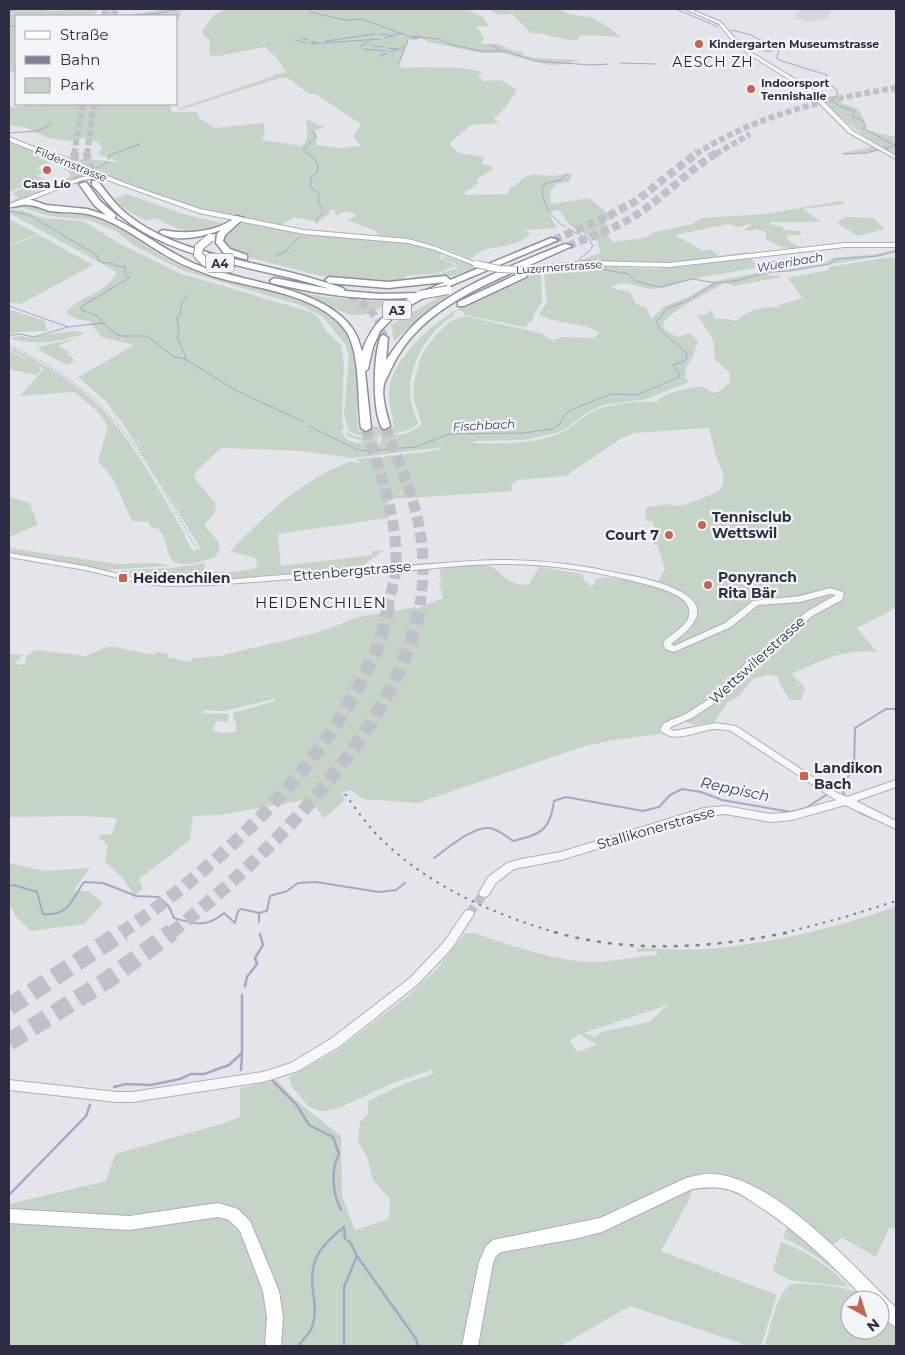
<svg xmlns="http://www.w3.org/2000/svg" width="905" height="1355" viewBox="0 0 905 1355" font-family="Montserrat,sans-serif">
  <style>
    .built { fill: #d7d7e0 }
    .green { fill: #c6d4c7; fill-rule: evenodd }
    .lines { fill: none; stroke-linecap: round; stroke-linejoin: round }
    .stream-far2 { stroke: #a2a9c8; stroke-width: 1 }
    .stream-far1 { stroke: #a2a9c8; stroke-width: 2 }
    .stream { stroke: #a2a9c8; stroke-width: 2.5 }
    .tertiary-tunnel { stroke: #bfc0c9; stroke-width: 9; stroke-dasharray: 9 4.5; stroke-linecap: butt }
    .motorway-tunnel-far4 { stroke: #bfc0c9; stroke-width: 6; stroke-dasharray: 6 3; stroke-linecap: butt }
    .motorway-tunnel-far3 { stroke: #bfc0c9; stroke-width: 8; stroke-dasharray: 8 4; stroke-linecap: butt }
    .motorway-tunnel-far2 { stroke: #bfc0c9; stroke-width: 11; stroke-dasharray: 11 5; stroke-linecap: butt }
    .motorway-tunnel-far1 { stroke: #bfc0c9; stroke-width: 13; stroke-dasharray: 13 7; stroke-linecap: butt }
    .motorway-tunnel { stroke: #bfc0c9; stroke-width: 18; stroke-dasharray: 18 9; stroke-linecap: butt }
    .tertiary-casing { stroke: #adaeb9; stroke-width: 2 }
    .secondary-casing { stroke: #adaeb9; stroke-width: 2 }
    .motorway-casing { stroke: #8d8fa1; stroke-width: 3 }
    .tertiary { fill: #f7f7fa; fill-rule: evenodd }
    .secondary { fill: #fff; fill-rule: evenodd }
    .motorway { fill: #fff; fill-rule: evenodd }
    .rail-far2 { stroke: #7f8094; stroke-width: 1; stroke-dasharray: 1 2.5; stroke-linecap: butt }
    .rail-far1 { stroke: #7f8094; stroke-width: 2; stroke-dasharray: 2.5 5.5; stroke-linecap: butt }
    .rail { stroke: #7f8094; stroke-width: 2.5; stroke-dasharray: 4 7; stroke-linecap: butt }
    .secondary-bridge-casing { stroke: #adaeb9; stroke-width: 8; stroke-linecap: butt }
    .motorway-bridge-casing { stroke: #8d8fa1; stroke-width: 10; stroke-linecap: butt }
    .secondary-bridge { stroke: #fff; stroke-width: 6 }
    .motorway-bridge { stroke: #fff; stroke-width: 8 }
    .poi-dot { fill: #c66453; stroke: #f4f5f8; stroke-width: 2 }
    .labels { text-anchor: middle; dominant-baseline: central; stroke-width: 4.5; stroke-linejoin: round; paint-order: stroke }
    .far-poi-label { font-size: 11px; font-weight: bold; fill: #2d2e43; stroke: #f4f5f8; text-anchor: start }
    .far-street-label { font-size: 11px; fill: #2d2e43; stroke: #f4f5f8 }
    .far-water-label { font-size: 12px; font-style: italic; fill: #394274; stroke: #f4f5f8 }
    .shield { fill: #f4f5f8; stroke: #696a79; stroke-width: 1 }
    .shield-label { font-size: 12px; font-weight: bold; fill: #2d2e43 }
    .far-quarter-label { font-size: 14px; letter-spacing: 1px; fill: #1f2034; stroke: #f4f5f8 }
    .poi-label { font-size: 14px; font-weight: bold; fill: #2d2e43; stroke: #f4f5f8; text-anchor: start }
    .street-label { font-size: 14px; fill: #2d2e43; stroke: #f4f5f8 }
    .neighbourhood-label { font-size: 15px; letter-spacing: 1px; fill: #1f2034; stroke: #f4f5f8 }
    .water-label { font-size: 15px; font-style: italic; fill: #394274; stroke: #f4f5f8 }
  </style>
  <rect width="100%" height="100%" fill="#e4e5eb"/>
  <path class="built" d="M801,9H829L835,10L830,12L828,18L808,22L793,18Z"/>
  <g class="green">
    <path d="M9,9H47V11L100,9L92,16H16V73L9,70Z"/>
    <path d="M108,9H111L114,16L156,11L155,9L168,10L184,9L179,13L182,14L176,21L175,15L108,16Z"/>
    <path d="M226,9H275V11L276,9H480L469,11L483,17L489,26L476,27L481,32L482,36L485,37L480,44H496L504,46L511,50L522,52L523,55L535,58L578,60L569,64L549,65L502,53H482L428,42L420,38L417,40L409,39L398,67C426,70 454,63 482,72L478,77L483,81L501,80L517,90L505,108L494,119L499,123L471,125L449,144L459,153L484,157L481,164L492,166L493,169C487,173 480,176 476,181L479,182L471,189L466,190L465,195L507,194L511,186H515C534,166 538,179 559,175C563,174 566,173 571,173L572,175L569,182L557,184L550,191L551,204L589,198L615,219L605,221L608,227L599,229L601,232L605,231L613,242L644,238L655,232L692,224L701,218L765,214L841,201L845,204L803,209L821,222H770V224L783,227L784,230L802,231L800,235H787V239L801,249C790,251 776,245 766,239V232L755,229L752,231L744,230L753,223L739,227L728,224L675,235L703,251L710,249L719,256L748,252L749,254L651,265L605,261L576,262L600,253L598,242L570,225L558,210L548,212L557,228L524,230L530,233C525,244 497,247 487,249C481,250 475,256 470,259L449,250L419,241L378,235L376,231L347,220L357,215L347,211L337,215L335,214V211L339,209L329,211V214L318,222L294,217L282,225L186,205L42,151L46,150L73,158L119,162L98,154L102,147L97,142L83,138L71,141L48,138L28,128L9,125V106C18,110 24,103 33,105C36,105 38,106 41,106V104H170L172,112H198V117L215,128L264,123L265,132L262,140L302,146C310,138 307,131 306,119L324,127L315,130L317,137L316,145L339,148L361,146L353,137L361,124L316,94H309L288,78H280L179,110L177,109L274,76L272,75L286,72L277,58L265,47L213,57L209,53L210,40L205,37L202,31L214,15Z"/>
    <path d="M487,9H559L570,14L593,18L607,26L621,37L581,35L577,40C562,41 547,33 531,33L512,14L500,15Z"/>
    <path d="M823,96H840L841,103L858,109L864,119L865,130L896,137V156L884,150L847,155L842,153L877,146L823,103Z"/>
    <path d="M9,140L86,174L9,204L70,177L69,172L61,167L77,171C65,165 48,159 37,168L46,172L37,176L44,179L45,182L47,179L55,184L9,203L18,197L14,195V192L40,181L35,180L24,185L26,186L9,192Z"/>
    <path d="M126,194L183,214L222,223C198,238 179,231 156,218L146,221L123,208L114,199Z"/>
    <path d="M19,204C35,204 40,211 55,213C68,214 83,212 96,216C129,229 154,256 188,269C227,284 313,292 339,323C361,349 356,397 358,429L362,432L375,426L393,429C395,417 386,403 390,385C392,372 401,360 410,349C447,306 485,297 533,272L541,273L542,302L534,314L533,320L525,327L464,315V312L458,310L453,314L454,316C428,330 409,364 410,394C411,405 415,414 418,424C406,435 362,441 349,431L344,415L349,356L345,344L323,317L300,305L184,271L135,246L116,231L89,220L50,216L23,208L9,209Z"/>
    <path d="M9,210H21L44,218L83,221L122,245L179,273L311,312L318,317L327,332L341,345L344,362L342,419L344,428L342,429C342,440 352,443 362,443L361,440L348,437L345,431L356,437H377L378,443L381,442V436L405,434L422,425L413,397L414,382L421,356L434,337L449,322L465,316L527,330L543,334L548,339L553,340L562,337L593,338L599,333C586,322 556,325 539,314L548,301L546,299L544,275L547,271L599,266L656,269L751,258L755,263V268C735,271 714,275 693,279C679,282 667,289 652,289C639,288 621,277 611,288L630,292L636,304L647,308L651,319L665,306L688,297L716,281L761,272L822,264L833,258L877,254L896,249V252L883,256L767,274L770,276L779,275L781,277L735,286L724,283C704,296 680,305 663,322L664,329L677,337L690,333L698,341L693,357L687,365L685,377L689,382L647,399L603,405L585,414L567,428L556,433L524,440L476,441L471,443C497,444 531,444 556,435C570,430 579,419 592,412C610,403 637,401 657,402C662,393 692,386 702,387C707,388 709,391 713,393L722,390L730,381L729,372L715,360L714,344L711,336L697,315H704L711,310L715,319H728L736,321C743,314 753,309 768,307C773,307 776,308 780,307L779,305L802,298L788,278L828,270L829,267L890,257L896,258V608L857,628L877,652C846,648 819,661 792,674L805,688L801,700H790L782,688L777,676L767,675L753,679L738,697L728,702L714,722L695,725L679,720L663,729L660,734L614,740L585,746L418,803L363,799L350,790L342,793L345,800L324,818L309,799L220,815L193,816L190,840L139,879L143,889L134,895L122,877L105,862L108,845L99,838L101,835L112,834L117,818L81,816L9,817V654L24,655L14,663L21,665L26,662V656L36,650L86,656L107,647H115L153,655L157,652L168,654L167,657L190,662L193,658L219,656L316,633L359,617L415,607L416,609L443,598L439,583L441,579L440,569L446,567C456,566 478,562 486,565C502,569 509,589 529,584L539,567L582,574L584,580L591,586L595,584V580L604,577C628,581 671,584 687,603L694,601L681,591L658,582L665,569L657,544L654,545L653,542L659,541L652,521H647L645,511L648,507L669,504L672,506L684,505L718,492C731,478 718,466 715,452C713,444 711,436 709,428L635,433L622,438L566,476L518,480L511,485L513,491L393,499L408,489L407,488L387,503L388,518L278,534L281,566L372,555L373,551L384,550L358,569L199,582C217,571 237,573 255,568L257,564L256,558L230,551C268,513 300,480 352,461L357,463L361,461L355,460L357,459L378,457L381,458L387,456L427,452L446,447L351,458L301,451L226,448L220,449L194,474L195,479L216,504L215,513L204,525L218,541L220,549L215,557C203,561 175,572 169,555C165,544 166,535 156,527L152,528L148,522L132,521L113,479L98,461L108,427C102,412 86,402 74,392L20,396L44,369L9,349V346C51,367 92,392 120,430C145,462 164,499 185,534L184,535L193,551L201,549L122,422L109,407L111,406L78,377L134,345L101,337L89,321L77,319L66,313C78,296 109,292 117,272L9,213ZM274,699L275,701L233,713V721H236V732L222,733L213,730L216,721L228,722L229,714L202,713L204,710L224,711Z"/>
    <path d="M845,217L873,218L885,229L858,236L837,223Z"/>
    <path d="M9,219L39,234L9,245Z"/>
    <path d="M243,222L289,231L405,241L441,253L440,259L450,262L456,266L438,273L405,276L407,281L401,283L350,281L321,276L243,256L227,249L222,239L223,236Z"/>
    <path d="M39,235L93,265L21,304L9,302V246Z"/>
    <path d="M444,256L479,267L451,276L411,282L410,279L412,277L441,273L458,268L456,264L442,258Z"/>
    <path d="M277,286L324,297L378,301L393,300L369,314L351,315Z"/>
    <path d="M442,295L448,296L394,341L391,325Z"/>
    <path d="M12,310L45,321L47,331L19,332L9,335V311Z"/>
    <path d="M75,331L85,333C65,342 30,346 9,338L21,336L32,338L49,334Z"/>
    <path d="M69,340H73L58,346L72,354L65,353L75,360L69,365L64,364L39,350L41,349L37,347Z"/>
    <path d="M9,351L39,366L41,371L36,375L9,369Z"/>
    <path d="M9,497L30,503L38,525L9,537Z"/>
    <path d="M9,548L118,564L158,563L170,566L104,570L9,553Z"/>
    <path d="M204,563L205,572L226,571C199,579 173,587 145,579L146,578L120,571L127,570V573H129L130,570L173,568Z"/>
    <path d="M9,863L45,871L90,868L73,891H89L103,903L84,924L31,931L17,918L9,904Z"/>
    <path d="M896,906V1229L889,1228L876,1257L842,1238L834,1244L824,1242L777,1205L696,1178L688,1202L661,1251L777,1295L761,1346H748L630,1306L564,1344V1346H9V1204L106,1181L115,1154L221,1124L240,1117V1088L277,1080L293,1098L341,1136L342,1196L355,1230L389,1219L390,1199L373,1180L367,1157L358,1142L360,1122L368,1114V1101L406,1083L433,1074L432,1070L393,1083L341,1107L327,1111H320L308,1106L292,1087L289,1077L339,1049L409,995L437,969L465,933H474C507,944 554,961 588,962C611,963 634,956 657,955L656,951L637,952V948C663,949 691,951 717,948C776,942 841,927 896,906ZM668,1005L649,1022L601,1032L595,1037L584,1033ZM579,1034L597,1045L577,1052L570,1041Z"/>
    <path d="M788,1222L853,1285C830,1267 810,1249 783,1238Z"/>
    <path d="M781,1242C806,1250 831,1268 849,1287L789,1280L773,1271Z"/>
    <path d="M792,1284C810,1283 859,1287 872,1300H850V1330H880V1308L896,1324V1346H765C769,1332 778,1288 792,1284Z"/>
  </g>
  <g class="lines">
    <g class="stream-far2">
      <path d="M676,9L718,27"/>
      <path d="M9,11L19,9"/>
      <path d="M310,12L345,20L362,19L408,36L439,39L451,45"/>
      <path d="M127,16L160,13L178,9"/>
      <path d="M9,26H16"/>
      <path d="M732,30L751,35L779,51L776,58L782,61L827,75L825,81L837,90L838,95L830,99L841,107L855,111L852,116L863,121L866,126L863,128L896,146"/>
      <path d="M379,34L391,35"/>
      <path d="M301,38L308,40"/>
      <path d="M385,38L401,33"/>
      <path d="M411,39L421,37"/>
      <path d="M295,40L306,43"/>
      <path d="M311,41L317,43"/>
      <path d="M326,41L375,34"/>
      <path d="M309,44L380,39"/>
      <path d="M453,45L481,51H505L535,61L591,65L609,64"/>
      <path d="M490,45L501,50"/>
      <path d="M372,46L384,47"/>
      <path d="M359,48L369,41"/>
      <path d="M387,48L397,49"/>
      <path d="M363,49L386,51"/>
      <path d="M800,50L811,47L843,50"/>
      <path d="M763,51H772"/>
      <path d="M390,52L404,47"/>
      <path d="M381,56L387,53"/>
      <path d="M620,63L655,64"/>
      <path d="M398,66L408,40"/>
      <path d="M313,132L316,136L303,150C312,157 321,161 317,173L311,177L310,187L319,194L318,202L323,210"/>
      <path d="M9,133L37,131L50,125"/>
      <path d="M884,149L895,145"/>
      <path d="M843,154L867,153L877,150"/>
      <path d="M108,160L110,155L140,144"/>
      <path d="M97,168L107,162"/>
      <path d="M9,211L29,215L98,256V260L104,263H113L116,266L126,267L124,272L129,278L82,306L81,310L98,316L103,323"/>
      <path d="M317,223L316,220L324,212"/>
      <path d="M565,227C552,218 542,205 542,188L546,183L561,180L567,174"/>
      <path d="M568,229L589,239L593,246L591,248"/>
      <path d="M276,256L287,250L301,235"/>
      <path d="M582,261L579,259L591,250"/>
      <path d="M596,268L628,274L635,281L659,287L693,279L716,283"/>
      <path d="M716,283L740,280L769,272L790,271L830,264L835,259L877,256L896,251"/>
      <path d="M9,306L68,327L103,323L115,333L122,336H147L174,357L185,359L235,390L302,421"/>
      <path d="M9,336L19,334L34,337L68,327"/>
      <path d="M187,361L177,336L179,333L177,318L180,315L182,301L189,295"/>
      <path d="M309,426L356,449L366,451L415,447L450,434L524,433L551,429L559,425L567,412L598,399L612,394L637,395L679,377V372L673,365L686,360L687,353L662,332L656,322L668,308L687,301L714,284"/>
    </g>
    <g class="stream-far1">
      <path d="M840,786L844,794"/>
      <path d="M860,813L878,820"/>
      <path d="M434,858C447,849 473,826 489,828C498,829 506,836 513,841C541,834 550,831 554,801L566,797L643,811L659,807L670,795L682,789L701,792L722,800L791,812L806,808L840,786L854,769L855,728L886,709H896"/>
      <path d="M9,886L14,885L37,892L43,914C69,916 71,901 84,882L103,883L136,896L159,897L169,907L174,918C194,924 207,928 224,913L235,923L238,911L241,909L259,913L267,911L270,896L287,891L298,883L316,882L379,892L396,890L405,883"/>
      <path d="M259,913V922"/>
    </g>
    <g class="stream">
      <path d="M245,986L247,977L257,964L255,958L263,945L260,934"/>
      <path d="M241,1070L242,1054"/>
      <path d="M273,1081L296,1104L309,1125L333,1137L339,1154C330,1170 333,1195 341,1210"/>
      <path d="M114,1087L126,1084L151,1085L180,1079L191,1074H204L229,1065L242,1053V995"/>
      <path d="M9,1195L86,1116L90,1105"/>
      <path d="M344,1227L345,1239L350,1242L357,1256L344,1287V1346"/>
      <path d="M357,1256L416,1339L418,1346"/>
      <path d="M298,1346C302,1340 310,1334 312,1327C316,1316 315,1303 313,1292C309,1260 319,1247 344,1227"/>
    </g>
    <path class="tertiary-tunnel" d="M469,914L484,893"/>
    <g class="motorway-tunnel-far4">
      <path d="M104,16L106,9"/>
      <path d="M114,16L116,9"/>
      <path d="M74,154L83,104"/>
      <path d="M87,154L94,104"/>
      <path d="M696,154C756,115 826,99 896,88"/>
      <path d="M716,154L750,134"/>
    </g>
    <g class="motorway-tunnel-far3">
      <path d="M75,152L74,163L80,185"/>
      <path d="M86,152L95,183"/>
      <path d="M554,240L606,217L636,201L698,152"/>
      <path d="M568,246C592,236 620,227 642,211C668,193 690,169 718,152"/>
      <path d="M340,290C362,300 379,313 384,338"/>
    </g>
    <g class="motorway-tunnel-far2">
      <path d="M385,426C410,493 431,531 420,605"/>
      <path d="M366,428C380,474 401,526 395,575C394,585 390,595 388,605"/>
    </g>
    <g class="motorway-tunnel-far1">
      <path d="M121,933C214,869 314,778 364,676C369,664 377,653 380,641C384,629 386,616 389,604"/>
      <path d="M171,933C266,858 400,728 420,604"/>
    </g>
    <g class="motorway-tunnel">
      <path d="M9,1007L123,932"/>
      <path d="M9,1042L106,981L172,932"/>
    </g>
    <defs>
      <g id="tertiary">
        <path d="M685,9H690L721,22L733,36L749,51L810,88L853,131L896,156V159L849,133L806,90L747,53L730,38L719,24Z"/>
        <path d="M9,553L85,566L140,579L166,582L208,581C273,576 339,570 404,566C437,564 469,560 502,560C542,560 583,565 622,574C642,578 665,582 683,593C713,611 689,630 671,644L674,646L725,623L753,601L800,596L830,588L843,592L844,594L842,600L812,616L783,643L754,664L735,688L721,699L692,718L671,727L670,729L674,731L715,723L736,726L837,793L847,797L896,780V787L856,801L896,821V829L845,805L792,820L771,822L725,814L704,816L561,860L514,869L496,883L488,896L484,897L480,896L479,893L488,877L507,863L521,859L561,852L704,808L725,806L771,814L792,812L836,800L731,731C726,730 720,729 715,729C698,730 674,745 660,730L664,723L686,714L715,695L729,684L748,660L777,639L806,612L836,595L830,594L800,602L758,605L731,627L674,652L665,649L663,643C671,632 692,626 689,609C686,595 660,588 648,585C601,572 551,564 502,564C469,564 437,568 404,571C339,575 273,581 208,585L166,586L140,583L85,570L9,557Z"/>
        <path d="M469,910L473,911L474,914L452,948L418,984L340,1046L298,1071L263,1082L132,1102H117L9,1090V1080L117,1092H132L263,1072L291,1063L332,1038L410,978L444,942L465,911Z"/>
      </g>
      <g id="secondary">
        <path d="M9,137L135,187L200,209L304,230L408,239L436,247L479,264L474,265L432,249L408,243L304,234L199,213L99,177L82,180L9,208V204L79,178L94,175L9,141Z"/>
        <path d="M845,243H896V247H845L669,267L585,265L522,272L519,270L522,268L585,261L669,263Z"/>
        <path d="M703,1174C767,1168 854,1267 896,1308V1327L891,1324L880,1314V1300H866C833,1266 800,1233 760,1207C751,1201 741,1193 730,1190C718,1186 705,1187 692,1189L602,1232L574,1239L501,1252L496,1256L493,1263L478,1346H462L479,1262L486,1246L493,1240L600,1218L686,1178Z"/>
        <path d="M218,1203L238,1209L250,1221L279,1291L283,1317L281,1346H265L267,1317L263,1291L240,1231L229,1220L218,1217L129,1230L9,1223V1209L129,1216Z"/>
      </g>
      <g id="motorway">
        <path d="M92,181H98C105,190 112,200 120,208C162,247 223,256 276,269C299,274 321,281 343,288L345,291L381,294L419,293L445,282L388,288L329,283L325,280L329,277L388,282L446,276L450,280L551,238L558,240L431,294L400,311L380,331L373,347L368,369L365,371L371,428L366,431L361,428C357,400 361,355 346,331C322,296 261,289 223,279C210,276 197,270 184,265C153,251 127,226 95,216C80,211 65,213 50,211C43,209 35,205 28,205C23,204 18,206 13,207L9,205L23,201L26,198L46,205L87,209L106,215L94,205L79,184L86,182L100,201L116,215L115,219C143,232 166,251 195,264C240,282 327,287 354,331C358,337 360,345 362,352C370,327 386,311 409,298C362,301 316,294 271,283L270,281L274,278L330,289C262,266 169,262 115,211C107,203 100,193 92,185Z"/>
        <path d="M237,216L244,218L225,235L223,241L230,249L247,255V259H244L224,253L216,243L217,234L221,230C204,236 176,244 159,232L163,230C186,235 219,232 237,216Z"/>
        <path d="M565,244L572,246L523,268L528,273L526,277L464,306H458V302L520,273L518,270C470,291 416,316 392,367C390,372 386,378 384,384C381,397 387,414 390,426L385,429L382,428C372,410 373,355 381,336L384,335L388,338L386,360C397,345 407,330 421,318C462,283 516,264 565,244Z"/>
      </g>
    </defs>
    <use href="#tertiary" class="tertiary-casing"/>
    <use href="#secondary" class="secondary-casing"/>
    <use href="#motorway" class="motorway-casing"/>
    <use href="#tertiary" class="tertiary"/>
    <use href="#secondary" class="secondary"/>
    <use href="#motorway" class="motorway"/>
    <path class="rail-far2" d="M9,344C47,363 83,385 112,417C147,456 170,504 197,549"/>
    <g class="rail-far1">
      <path d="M345,794C355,808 366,823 378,836C428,886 492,914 558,933"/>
      <path d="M784,933L845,917L896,901"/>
    </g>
    <path class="rail" d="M554,932C631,954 713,948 790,932"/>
    <defs>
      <path id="secondary-bridge" d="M476,264L499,269L522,270"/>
      <g id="motorway-bridge">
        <path d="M210,238L199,247L198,255L205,262L222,269"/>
        <path d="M420,295L448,290"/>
      </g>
    </defs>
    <use href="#secondary-bridge" class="secondary-bridge-casing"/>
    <use href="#motorway-bridge" class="motorway-bridge-casing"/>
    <use href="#secondary-bridge" class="secondary-bridge"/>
    <use href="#motorway-bridge" class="motorway-bridge"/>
  </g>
  <g class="poi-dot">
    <circle cx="699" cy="44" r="5"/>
    <circle cx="751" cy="89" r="5"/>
    <circle cx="47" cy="170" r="5"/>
    <circle cx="702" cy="525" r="5"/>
    <circle cx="669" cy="535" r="5"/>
    <rect x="118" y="573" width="10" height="10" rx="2.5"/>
    <circle cx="708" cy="585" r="5"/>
    <rect x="799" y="771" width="10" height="10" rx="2.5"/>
  </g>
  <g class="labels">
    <g class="far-poi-label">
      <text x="709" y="44">Kindergarten Museumstrasse</text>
      <text x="761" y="83">Indoorsport<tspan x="761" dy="13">Tennishalle</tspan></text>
      <text x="47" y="184" text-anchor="middle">Casa Lío</text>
    </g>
    <g class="far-street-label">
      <text transform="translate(71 164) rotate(22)">Fildernstrasse</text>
      <text transform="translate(559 267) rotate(-4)">Luzernerstrasse</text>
    </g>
    <g class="far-water-label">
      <text transform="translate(790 262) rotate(-10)">Wüeribach</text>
      <text transform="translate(484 425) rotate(-3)">Fischbach</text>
    </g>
    <g class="shield">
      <rect x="206" y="253.5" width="28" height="19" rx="4"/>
      <rect x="383" y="300.5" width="28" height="19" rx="4"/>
    </g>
    <g class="shield-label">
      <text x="220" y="263">A4</text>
      <text x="397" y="310">A3</text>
    </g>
    <g class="far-quarter-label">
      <text x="713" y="62">AESCH ZH</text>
    </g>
    <g class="poi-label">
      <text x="712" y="517">Tennisclub<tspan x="712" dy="16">Wettswil</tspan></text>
      <text x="659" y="535" text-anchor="end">Court 7</text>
      <text x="718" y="577">Ponyranch<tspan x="718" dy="16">Rita Bär</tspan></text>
      <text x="133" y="578">Heidenchilen</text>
      <text x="814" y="768">Landikon<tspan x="814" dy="16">Bach</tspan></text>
    </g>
    <g class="street-label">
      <text transform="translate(352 571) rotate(-5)">Ettenbergstrasse</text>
      <text transform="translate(757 660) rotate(-42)">Wettswilerstrasse</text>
      <text transform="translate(656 828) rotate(-16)">Stallikonerstrasse</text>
    </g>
    <g class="neighbourhood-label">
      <text x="321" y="602">HEIDENCHILEN</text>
    </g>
    <g class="water-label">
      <text transform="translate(735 789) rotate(12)">Reppisch</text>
    </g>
  </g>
  <rect width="905" height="1355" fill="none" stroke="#2d2e43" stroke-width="20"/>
  <rect x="15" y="15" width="162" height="90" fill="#f4f5f8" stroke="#a4a5b0"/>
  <rect x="25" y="31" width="25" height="8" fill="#ffffff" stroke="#a4a5b0"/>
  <text x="60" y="40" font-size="15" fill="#2d2e43">Straße</text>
  <rect x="25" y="56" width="25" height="8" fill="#7f8094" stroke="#a4a5b0"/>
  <text x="60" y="65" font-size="15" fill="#2d2e43">Bahn</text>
  <rect x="25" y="78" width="25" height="15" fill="#c6d4c7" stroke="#a4a5b0"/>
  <text x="60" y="90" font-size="15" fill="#2d2e43">Park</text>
  <g transform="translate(865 1315) rotate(141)"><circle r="24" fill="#f4f5f8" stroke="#a4a5b0"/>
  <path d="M0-4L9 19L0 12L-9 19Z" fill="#c66453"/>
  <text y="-8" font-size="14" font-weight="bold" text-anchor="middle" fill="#2d2e43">N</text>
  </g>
</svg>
